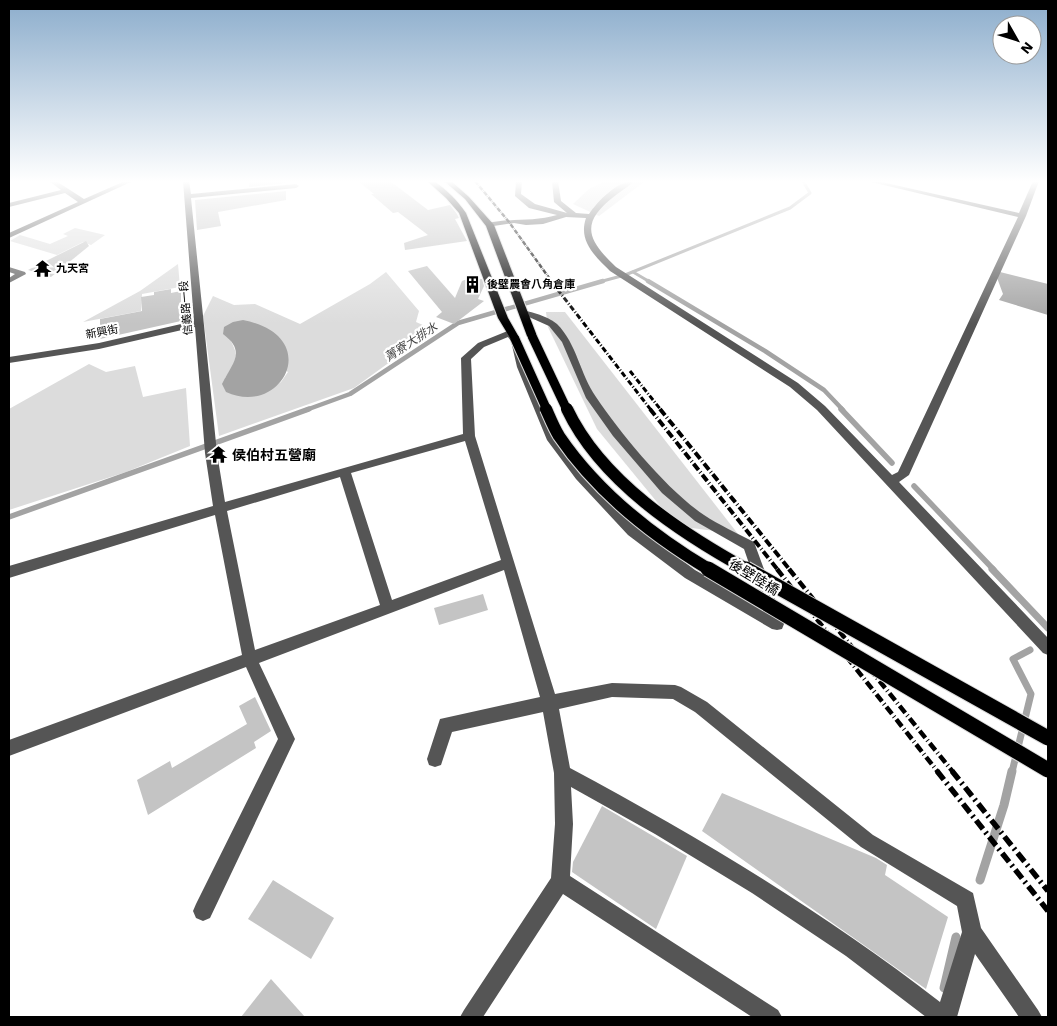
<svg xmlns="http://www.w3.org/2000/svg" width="1057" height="1026" viewBox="0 0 1057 1026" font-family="'Work Sans','Noto Sans TC',sans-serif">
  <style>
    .green { fill: #dcdcdc; fill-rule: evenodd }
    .water { fill: #a3a3a3 }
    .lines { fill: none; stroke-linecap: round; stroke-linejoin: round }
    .stream-far4 { stroke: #a3a3a3; stroke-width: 3 }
    .stream-far3 { stroke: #a3a3a3; stroke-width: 4.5 }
    .stream-far2 { stroke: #a3a3a3; stroke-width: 5.5 }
    .stream-far1 { stroke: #a3a3a3; stroke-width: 7 }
    .stream { stroke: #a3a3a3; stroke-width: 9 }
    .building { fill: #c4c4c4 }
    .major-casing { stroke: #dbdbdb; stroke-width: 2 }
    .minor { fill: #555; fill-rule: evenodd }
    .major { fill: #000; fill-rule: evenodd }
    .rail-far4 { stroke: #000; stroke-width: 2.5; stroke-dasharray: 4.5 1 0.5 1; stroke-linecap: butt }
    .rail-far3 { stroke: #000; stroke-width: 3; stroke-dasharray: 5.5 2 1 2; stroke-linecap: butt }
    .rail-far2 { stroke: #000; stroke-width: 4; stroke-dasharray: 8 2.5 1 2.5; stroke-linecap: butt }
    .rail-far1 { stroke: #000; stroke-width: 4.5; stroke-dasharray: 9 3 1 3; stroke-linecap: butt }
    .rail { stroke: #000; stroke-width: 5.5; stroke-dasharray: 11 4 2 4; stroke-linecap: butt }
    .major-bridge-far2-casing { stroke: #dbdbdb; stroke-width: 11; stroke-linecap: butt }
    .major-bridge-far1-casing { stroke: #dbdbdb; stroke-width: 14; stroke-linecap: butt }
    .major-bridge-casing { stroke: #dbdbdb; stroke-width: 17; stroke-linecap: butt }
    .major-bridge-far2 { stroke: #000; stroke-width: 9 }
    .major-bridge-far1 { stroke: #000; stroke-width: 12 }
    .major-bridge { stroke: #000; stroke-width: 15 }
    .labels { text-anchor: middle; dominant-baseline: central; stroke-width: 4.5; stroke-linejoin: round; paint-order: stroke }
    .far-poi-label { font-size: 11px; font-weight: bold; fill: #000; stroke: #fff; text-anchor: start }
    .far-street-label { font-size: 11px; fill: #000; stroke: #fff }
    .far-water-label { font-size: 12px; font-style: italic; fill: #444; stroke: #fff }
    .poi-label { font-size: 14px; font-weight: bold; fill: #000; stroke: #fff; text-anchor: start }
    .street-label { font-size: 14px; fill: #000; stroke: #fff }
  </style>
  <rect width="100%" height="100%" fill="#fff"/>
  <g class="green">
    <path d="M605,181H654L644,182L599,216L573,204L589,189Z"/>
    <path d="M75,228L105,235L91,245L83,242L57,255L10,241L20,235L50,244L68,236L63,234Z"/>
    <path d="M178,264L180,287L142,294L141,311L83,322L140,291Z"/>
    <path d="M386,272L419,311L416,322L434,330L354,388L219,436L203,316L213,296L234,305L255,304L300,324L370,284ZM229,338L288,372L281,382L265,392L225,378C237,361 240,356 229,338Z"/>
    <path d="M546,312H565L738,534L684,527L661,507L597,429L548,327Z"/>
    <path d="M89,364L106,372L135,366L143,397L186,388L190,446L126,472L9,510V409Z"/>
  </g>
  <g class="water">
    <path d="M1000,272L1048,284V315L999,300L1003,294L996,275Z"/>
    <path d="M243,320C325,336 282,418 226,392L222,384C232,363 247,352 223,334L224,327L233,322Z"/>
  </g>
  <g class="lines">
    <g class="stream-far4">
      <path d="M633,272L650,282"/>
      <path d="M599,282L625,275L790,208L810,193L803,181"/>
    </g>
    <g class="stream-far3">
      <path d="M648,281L765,351L824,390L843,410"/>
      <path d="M306,410L350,394L458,323L603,281"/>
    </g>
    <g class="stream-far2">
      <path d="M841,409L892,463"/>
      <path d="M914,486L994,570"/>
      <path d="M9,517L309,409"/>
    </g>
    <g class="stream-far1">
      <path d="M992,569L1048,628"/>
      <path d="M1012,772L1031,694L1013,659L1030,650"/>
    </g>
    <g class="stream">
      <path d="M980,880L1004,805L1012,771"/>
      <path d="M944,988L956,937"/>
    </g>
  </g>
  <g class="building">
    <path d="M249,181H286V183L249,187Z"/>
    <path d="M358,181H390L428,210L450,205L457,214L459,218L455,219L467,241L405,250L404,243L428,235L398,212L393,213L371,194H374Z"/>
    <path d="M286,191V200L218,212L221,226L197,230L195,200Z"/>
    <path d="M86,241L89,246L51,277L28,270Z"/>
    <path d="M427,266L455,298L462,281L470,278L482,279L484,286L478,299L484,301L454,324L436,317L442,312L408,271Z"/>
    <path d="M171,289V293L181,291V321L100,339V319L142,311L141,297L154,295V292Z"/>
    <path d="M483,594L488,610L439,625L434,608Z"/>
    <path d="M255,697L271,731L254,742L256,748L148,815L137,780L170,761L172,768L247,724L239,706Z"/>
    <path d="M722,793L876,858L887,865L885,875L948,917L926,989L702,831Z"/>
    <path d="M602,806L687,856L656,929L572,872L573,862Z"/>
    <path d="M273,880L334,918L311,959L248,919Z"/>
    <path d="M271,979L305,1017H241Z"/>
  </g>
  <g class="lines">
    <defs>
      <g id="major">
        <path d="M427,181H434C447,190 457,200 466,213L508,318L520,339L518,341H512L498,318L459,213L446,198Z"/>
        <path d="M444,181H451L469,197L494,225L537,336L535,338L532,339L527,336L486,226L465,199Z"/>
      </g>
    </defs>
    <use href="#major" class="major-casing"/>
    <g class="minor">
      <path d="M49,181H56L84,199L125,181H133L9,238V233L78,202L65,193L9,207V203L61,190Z"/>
      <path d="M183,181H189L191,194L296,184L299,186L296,188L191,198L217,453L225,502L463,434L461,358L478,343L510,330L513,331L521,341L527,367L558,439L584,473L638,527L695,570L765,610L744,549L695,521L662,493L613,436L586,398L562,342L549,326L520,313L522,311C530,310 551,318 557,324C577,344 580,374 596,397C621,434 667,490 704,515C719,525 737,533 754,542L784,624L782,629L777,630L772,629L685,578L628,535L576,479L547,440L517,367L511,341L508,337L484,347L471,359L475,436L555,694L612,683L675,685L681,687L707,702L873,835L973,893L981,928L1038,1010L1042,1017H1019L975,954L957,1017H926L846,956L752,893L655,834L571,787L573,824L570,876L778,1010L782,1017H752L563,894L483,1017H460L464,1010L551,878L555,824L554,773L543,712L452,732L441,765L435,767L429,765L427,759L440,719L540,697L504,570L259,663L295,739L210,918L203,921L196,918L193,911L196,904L278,739L246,667L9,756V740L242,655L215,515L9,578V566L213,506L205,453L195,327L99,349L9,363V357L99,343L194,321ZM465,441L501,560L392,600L351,473ZM340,477L380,605L255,650L227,511ZM612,697L673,699L695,712L861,847L957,906L962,932L940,1002C824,912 699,837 570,768L559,709Z"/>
      <path d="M516,181H522L521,194L535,204L567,213L554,202L552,181H558L561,201L576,213L589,214C598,201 617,181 634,181C630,186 622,190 616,195C580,222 586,239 616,267L798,383L825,406L892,475L898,472L1018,217L867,181H877L1019,213L1033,181H1039L1026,216L909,475L899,482L1048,638V655L1043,653L817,410L790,387L610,271C595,256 578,241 586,218L566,217L543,224L526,225L514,223L487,227V223C511,218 534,222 557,215L529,208L515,196Z"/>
      <path d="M9,267L25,272L26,274L9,283V278L15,274L9,272Z"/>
    </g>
    <use href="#major" class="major"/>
    <path class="rail-far4" d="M475,181L509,222L552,282"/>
    <g class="rail-far3">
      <path d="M551,281L651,410"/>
      <path d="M630,371L661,410"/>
    </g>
    <g class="rail-far2">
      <path d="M650,409L778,570"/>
      <path d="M660,409L790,570"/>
    </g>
    <g class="rail-far1">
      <path d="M777,569L938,772"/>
      <path d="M789,569L953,772"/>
    </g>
    <g class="rail">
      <path d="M937,771L1048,911"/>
      <path d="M952,771L1048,891"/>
    </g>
    <defs>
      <g id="major-bridge-far2">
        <path d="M532,336L567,410"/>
        <path d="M515,339L547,410"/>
      </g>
      <g id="major-bridge-far1">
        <path d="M546,409C550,418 554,428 559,436C597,492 653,536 710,570"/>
        <path d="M567,409C601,481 681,533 748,570"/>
      </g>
      <g id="major-bridge">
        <path d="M708,569L1048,770"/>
        <path d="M746,569L1048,738"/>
      </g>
    </defs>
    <use href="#major-bridge-far2" class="major-bridge-far2-casing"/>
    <use href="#major-bridge-far1" class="major-bridge-far1-casing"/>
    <use href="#major-bridge" class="major-bridge-casing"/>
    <use href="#major-bridge-far2" class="major-bridge-far2"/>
    <use href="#major-bridge-far1" class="major-bridge-far1"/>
    <use href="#major-bridge" class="major-bridge"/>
  </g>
  <linearGradient id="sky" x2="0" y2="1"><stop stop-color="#8cadcc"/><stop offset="0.56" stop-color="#fff"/><stop offset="1" stop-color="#fff" stop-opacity="0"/></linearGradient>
  <rect width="1057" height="324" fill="url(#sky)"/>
  <defs>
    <symbol id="temple-bare" viewBox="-9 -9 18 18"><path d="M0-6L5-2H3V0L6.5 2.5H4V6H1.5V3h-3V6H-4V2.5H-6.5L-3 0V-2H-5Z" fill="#000" stroke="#fff" stroke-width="2.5" paint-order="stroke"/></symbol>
    <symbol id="building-bare" viewBox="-9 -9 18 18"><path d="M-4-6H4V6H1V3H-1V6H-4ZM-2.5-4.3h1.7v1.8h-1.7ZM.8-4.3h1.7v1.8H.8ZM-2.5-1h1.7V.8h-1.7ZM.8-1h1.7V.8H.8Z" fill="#000" stroke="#fff" stroke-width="2.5" paint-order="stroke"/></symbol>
  </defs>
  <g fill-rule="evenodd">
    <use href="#temple-bare" x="30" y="256" width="25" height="25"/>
    <use href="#building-bare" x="460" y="272" width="25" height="25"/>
    <use href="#temple-bare" x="206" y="442" width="25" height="25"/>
  </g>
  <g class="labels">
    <g class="far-poi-label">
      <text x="56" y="268">九天宮</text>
      <text x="487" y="284">後壁農會八角倉庫</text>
    </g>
    <g class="far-street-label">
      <text transform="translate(186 308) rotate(-95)">信義路一段</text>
      <text transform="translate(102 332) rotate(-11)">新興街</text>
    </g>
    <g class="far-water-label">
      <text transform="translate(411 342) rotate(-33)">菁寮大排水</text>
    </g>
    <g class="poi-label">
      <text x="232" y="455">侯伯村五營廟</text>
    </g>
    <g class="street-label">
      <text transform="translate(754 577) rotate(31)">後壁陸橋</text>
    </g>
  </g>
  <rect width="1057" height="1026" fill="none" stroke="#000000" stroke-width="20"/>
  <g transform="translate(1017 40) rotate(129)"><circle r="24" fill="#ffffff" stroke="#999999"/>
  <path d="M0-4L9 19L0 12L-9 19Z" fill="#000000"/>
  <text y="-8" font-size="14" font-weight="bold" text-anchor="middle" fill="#000000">N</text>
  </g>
</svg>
